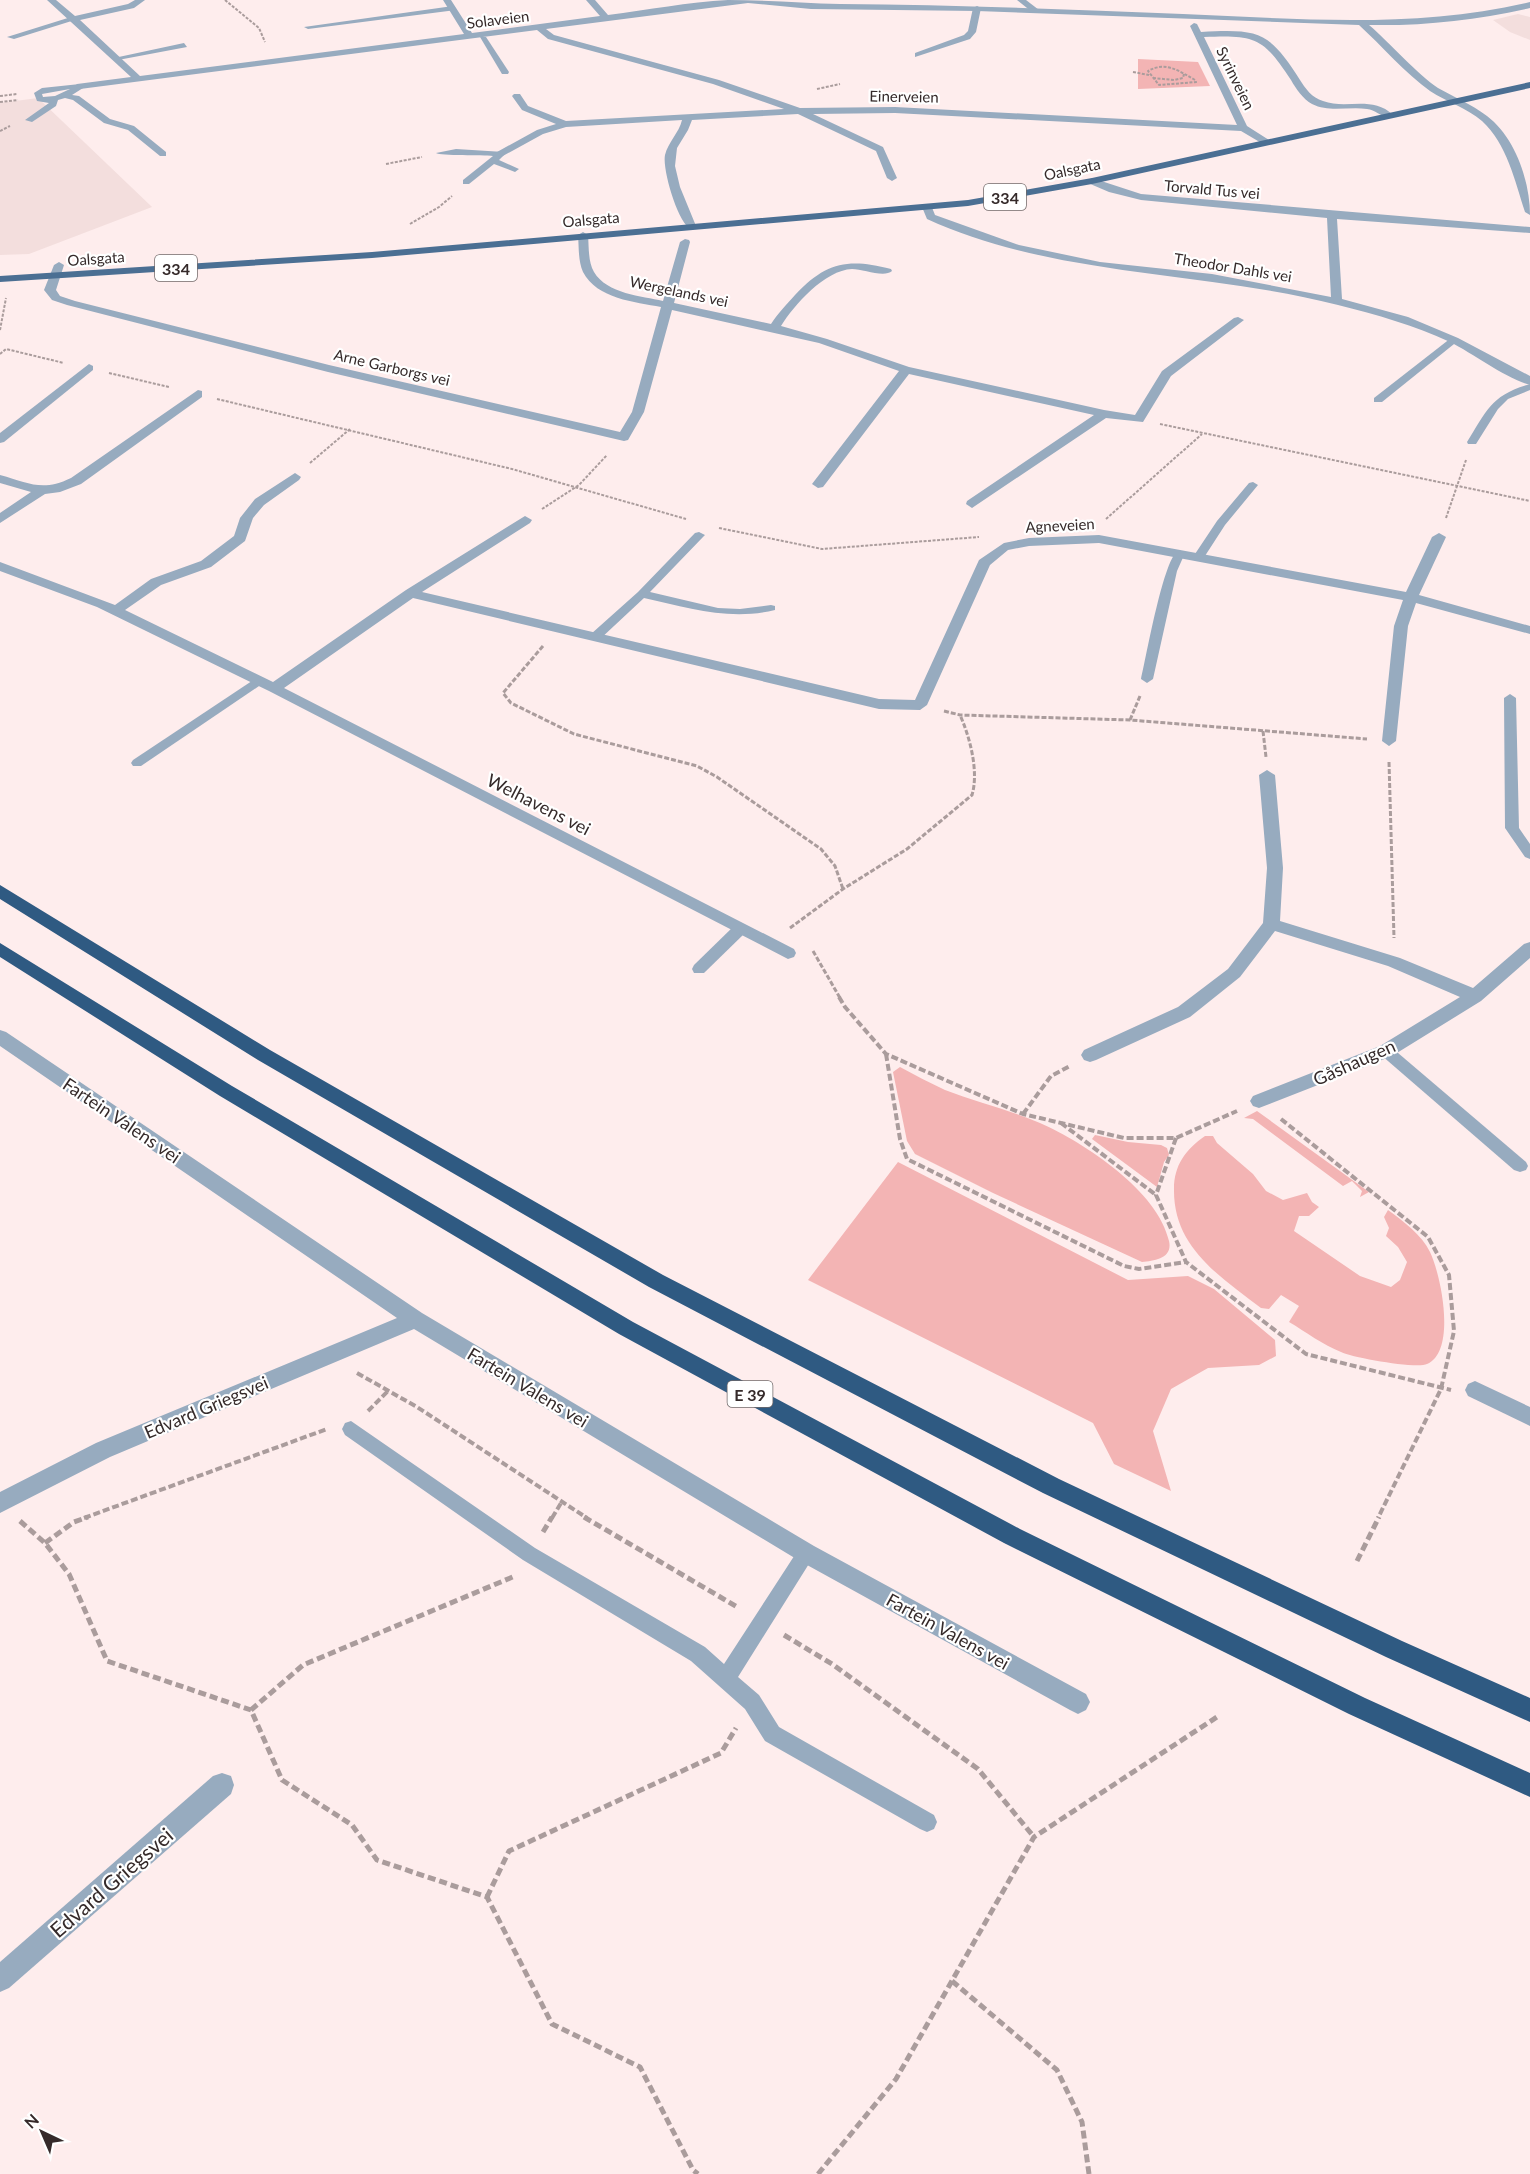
<svg xmlns="http://www.w3.org/2000/svg" width="1530" height="2174" viewBox="0 0 1530 2174" font-family="Lato,sans-serif">
  <style>
    .built { fill: #f3dedd }
    .green { fill: #f3b4b4 }
    .lines { fill: none; stroke-linecap: round; stroke-linejoin: round }
    .path-far3 { stroke: #aa9c9c; stroke-width: 2; stroke-dasharray: 3 1.5; stroke-linecap: butt }
    .path-far2 { stroke: #aa9c9c; stroke-width: 3; stroke-dasharray: 5 2; stroke-linecap: butt }
    .path-far1 { stroke: #aa9c9c; stroke-width: 4; stroke-dasharray: 7 3; stroke-linecap: butt }
    .path { stroke: #aa9c9c; stroke-width: 5; stroke-dasharray: 8 4; stroke-linecap: butt }
    .lane { fill: #97abbf; fill-rule: evenodd }
    .street { fill: #97abbf; fill-rule: evenodd }
    .primary { fill: #4b6f93; fill-rule: evenodd }
    .highway { fill: #2f5a82; fill-rule: evenodd }
    .labels { text-anchor: middle; dominant-baseline: central; stroke-width: 4.5; stroke-linejoin: round; paint-order: stroke }
    .far-street-label { font-size: 15px; fill: #352a2a; stroke: #fff }
    .shield { fill: #fff; stroke: #726a6a; stroke-width: 1.5 }
    .shield-label { font-size: 16px; font-weight: bold; fill: #352a2a }
    .street-label { font-size: 18px; fill: #352a2a; stroke: #fff }
    .near-street-label { font-size: 21px; fill: #352a2a; stroke: #fff }
  </style>
  <rect width="100%" height="100%" fill="#feeded"/>
  <g class="built">
    <path d="M1518,14L1530,17V40L1510,32L1493,20Z"/>
    <path d="M38,98L152,207L29,254L0,255V103Z"/>
  </g>
  <g class="green">
    <path d="M1138,59L1198,62L1210,86L1138,89Z"/>
    <path d="M900,1067C915,1075 930,1083 945,1090C976,1102 1010,1110 1040,1123C1085,1143 1158,1191 1169,1241C1173,1258 1155,1261 1142,1262L993,1193L915,1154L907,1141L893,1072Z"/>
    <path d="M1257,1111L1369,1192L1360,1197L1362,1191L1352,1181L1343,1186L1253,1119L1244,1118Z"/>
    <path d="M1095,1135L1128,1142L1161,1145L1167,1148L1169,1155L1164,1162L1157,1187L1092,1139Z"/>
    <path d="M1205,1136H1213L1217,1143L1253,1174L1266,1191L1283,1200L1307,1193L1312,1202L1319,1207L1309,1216H1299L1294,1231L1360,1276L1391,1287L1400,1280L1407,1262L1398,1247L1386,1236L1389,1228L1384,1217L1388,1210C1403,1221 1422,1235 1430,1252C1441,1275 1457,1351 1427,1364C1417,1369 1353,1358 1341,1352C1323,1345 1306,1332 1289,1322L1299,1306L1281,1295L1269,1309L1261,1308C1219,1276 1173,1247 1174,1189C1174,1165 1186,1149 1205,1136Z"/>
    <path d="M898,1162L1128,1280L1188,1276L1214,1289L1275,1340L1276,1356L1259,1365L1208,1368L1171,1389L1153,1431L1171,1491L1114,1464L1093,1423L808,1280Z"/>
  </g>
  <g class="lines">
    <g class="path-far3">
      <path d="M225,0L259,28L265,42"/>
      <path d="M1133,72L1149,75"/>
      <path d="M1153,78L1174,80L1183,78L1184,74"/>
      <path d="M1195,80C1179,71 1166,61 1148,71L1159,85L1197,82"/>
      <path d="M817,89L840,84"/>
      <path d="M0,96L17,94"/>
      <path d="M0,102L18,100"/>
      <path d="M0,131L10,126"/>
      <path d="M386,164L422,157"/>
      <path d="M410,224L439,207L452,196"/>
      <path d="M0,330L6,298"/>
      <path d="M0,354L6,349L64,363"/>
      <path d="M109,373L169,387"/>
      <path d="M217,399L512,469L686,519"/>
      <path d="M1160,424L1530,501"/>
      <path d="M310,463L350,429"/>
      <path d="M542,509L579,485L607,455"/>
      <path d="M1446,518L1466,460"/>
      <path d="M1106,519L1202,434"/>
      <path d="M719,528L822,549L979,537"/>
    </g>
    <g class="path-far2">
      <path d="M543,646L503,693L511,703L574,734L697,766L717,777L821,849L835,866L843,889"/>
      <path d="M944,711L960,715L1130,720L1367,739"/>
      <path d="M1130,720L1140,696"/>
      <path d="M1263,731L1266,757"/>
      <path d="M1389,762L1394,938"/>
      <path d="M790,928L843,889L907,849L972,795C979,772 970,737 960,715"/>
      <path d="M813,951L840,998"/>
    </g>
    <g class="path-far1">
      <path d="M839,997L845,1007L886,1054L1023,1114L1124,1138H1176L1237,1111"/>
      <path d="M886,1054L900,1139L907,1159L1124,1266L1139,1269L1186,1262"/>
      <path d="M1023,1114L1051,1076L1070,1066"/>
      <path d="M1281,1119L1428,1237L1449,1275L1454,1331L1441,1389L1378,1518"/>
      <path d="M1061,1123L1156,1195"/>
      <path d="M1176,1138L1156,1195L1186,1262L1306,1354L1451,1390"/>
      <path d="M357,1373L417,1407L587,1518"/>
      <path d="M368,1411L388,1391"/>
      <path d="M84,1518L327,1429"/>
      <path d="M552,1518L561,1503"/>
    </g>
    <g class="path">
      <path d="M584,1517L739,1608"/>
      <path d="M20,1521L45,1543L69,1574L107,1661L251,1710L282,1780L352,1825L377,1860L487,1897L552,2024L640,2067L693,2170L698,2174"/>
      <path d="M543,1532L552,1517"/>
      <path d="M45,1543L74,1522L88,1517"/>
      <path d="M1357,1561L1379,1517"/>
      <path d="M784,1635L832,1664L978,1769L1034,1837"/>
      <path d="M251,1710L303,1665L515,1576"/>
      <path d="M487,1897L509,1851L721,1753L736,1728"/>
      <path d="M952,1981L1057,2070L1082,2122L1089,2174"/>
      <path d="M818,2174L896,2079L1034,1837L1220,1715"/>
    </g>
    <g class="lane">
      <path d="M1017,0H1026L1039,10L1032,12Z"/>
      <path d="M453,6L456,10L308,29L304,27Z"/>
      <path d="M977,6L981,8L976,32L970,39L915,57V53L964,35L968,31L973,8Z"/>
      <path d="M71,17L78,19L14,39L7,37Z"/>
      <path d="M480,37H486L509,72L508,74H502Z"/>
      <path d="M184,43L187,47L118,60L114,58Z"/>
      <path d="M80,84H83V88L72,95L79,96L110,119L134,126L166,152V156H160L128,130L104,123L73,100L65,98L58,100L56,106L32,122L25,120L49,103L37,101L34,93L42,88ZM70,89L55,96L43,97L42,94Z"/>
      <path d="M456,149L504,152L505,154L499,160L519,169L515,172L494,164L469,184H463V180L493,156C484,155 440,156 436,153Z"/>
      <path d="M1451,338L1459,340L1382,402H1374V398Z"/>
      <path d="M1530,384V390L1508,399L1498,409L1476,444H1468L1467,442C1487,410 1491,395 1530,384Z"/>
      <path d="M1253,482L1258,485L1225,525L1203,559H1195L1193,557L1217,521L1249,483Z"/>
      <path d="M699,532L705,535L703,537L650,592L718,608L740,609L771,605L775,606V610C730,621 688,608 644,598L599,640H591V634L638,592L695,533Z"/>
      <path d="M1179,550L1185,553L1177,571L1153,679L1147,683L1141,679C1146,659 1164,555 1179,550Z"/>
      <path d="M258,677L264,681L262,684L141,766H133L131,763L133,760Z"/>
      <path d="M1510,694L1516,698L1519,828L1530,844V859L1525,857L1505,828L1504,698Z"/>
      <path d="M740,924L745,925L747,929L745,933L704,973H694L692,969L694,965L735,925Z"/>
      <path d="M1386,1045L1391,1047L1526,1162L1528,1166L1526,1170L1520,1172L1514,1170L1381,1055L1379,1051L1381,1047Z"/>
      <path d="M351,1421L535,1548L705,1647L724,1664L800,1547L806,1544L812,1547L815,1553L812,1559L738,1677L759,1695L779,1727L934,1815L937,1822L934,1829L927,1832L920,1829L765,1741L745,1709L691,1661L523,1560L345,1435L342,1429L345,1423Z"/>
    </g>
    <g class="street">
      <path d="M47,0H56L75,16L128,4L135,0H145L134,8L80,20L140,76L464,34L443,0H451L472,33L600,16L586,0H595L608,15C648,10 688,2 728,0C765,0 803,3 840,4C954,5 1069,9 1183,14C1299,19 1416,29 1530,2V8C1477,20 1424,26 1369,25C1389,42 1418,75 1438,88C1454,97 1471,104 1487,116C1515,137 1530,181 1530,215L1525,212C1515,181 1507,144 1482,121C1467,108 1447,102 1430,91C1406,74 1381,45 1359,25L977,11L811,9L748,3L546,29L554,35L719,80L800,108L895,107L1237,125L1190,26L1194,23L1197,24L1201,32C1259,29 1269,31 1300,80C1305,88 1312,98 1323,101C1346,110 1372,95 1393,115L1388,118C1381,116 1375,110 1367,109C1349,106 1330,113 1312,104C1303,99 1296,89 1291,80C1263,37 1255,35 1204,37L1247,126L1269,140V144H1263L1241,131L895,113L813,114L883,147L897,178L892,181L887,178L876,151L798,114L692,120L688,130L677,148L675,166L680,187L696,226L691,229C678,224 662,169 665,155C668,142 679,133 682,120L566,127L543,134L501,157L497,156V152L537,130L556,124L522,110L512,96L514,94H520L528,106L566,121L784,109L713,84L548,39L537,30L80,89L75,86L77,84L131,77Z"/>
      <path d="M1092,178L1141,194L1530,227V233L1337,219L1342,299L1408,317L1458,338L1530,376V385C1505,378 1474,354 1450,342C1414,325 1377,315 1338,305C1202,270 1057,278 927,219L922,207L931,205L935,215L1019,245L1100,262L1212,274L1331,297L1327,218L1141,200L1109,192L1088,183L1087,181Z"/>
      <path d="M583,232L588,235C589,247 588,262 594,272C607,294 642,296 663,301L680,242L685,239L689,240L690,242L674,303L771,324C778,313 786,305 795,295C826,262 848,258 891,269L892,271C884,278 863,269 852,269C825,270 794,305 781,326L827,339L909,367L1104,410L1135,415L1162,371L1234,318L1238,317L1244,320L1171,376L1143,422L1106,418L972,508L966,504L967,501L1094,415L909,374L823,487L818,488L812,484L899,371L819,343L672,310L644,412L628,440L624,441L328,372L67,305L52,300L44,290L54,265L59,262L64,265L56,290L60,296L75,301L329,365L620,432L632,412L661,307C635,302 597,299 583,272C578,261 579,247 578,235Z"/>
      <path d="M89,364L93,366V370L4,442L0,443V433Z"/>
      <path d="M198,390L202,391V397L81,484L60,492L45,494L0,523V513L31,492L0,483V475C29,483 42,492 71,478Z"/>
      <path d="M295,473L301,477L299,480L264,505L253,518L245,541L211,567L161,585L125,610L273,682L406,590L525,516L532,520L530,523L422,592L879,699L915,700L979,560L1004,543L1029,538L1099,535L1406,592L1432,537L1439,533L1446,537L1419,595L1530,626V634L1416,603L1408,626L1396,741L1389,746L1382,741L1394,626L1403,600L1099,543L1029,546L1008,550L990,565L927,705L920,710L879,709L413,598L284,688L794,949L796,953L794,957L788,959L269,691L97,607L0,571V562L115,605L151,579L201,561L234,536L240,518L255,499Z"/>
      <path d="M1267,770L1275,775L1283,868L1280,921L1400,958L1473,988L1524,944L1530,942V958L1481,1001L1392,1056L1259,1108L1253,1106L1250,1101L1253,1096L1380,1046L1460,997L1388,966L1275,931L1240,977L1190,1017L1096,1060L1090,1062L1084,1060L1081,1055L1084,1050L1178,1007L1228,969L1263,923L1267,868L1259,775Z"/>
      <path d="M0,1030L6,1032L422,1313L814,1546L1086,1694L1090,1702L1086,1710L1078,1714L1070,1710L798,1560L414,1329L110,1457L0,1513V1492L96,1443L397,1318L0,1046Z"/>
      <path d="M1475,1381L1530,1407V1426L1468,1396L1465,1390L1468,1384Z"/>
      <path d="M222,1773L231,1776L234,1785L231,1794L9,1988L0,1992V1962L213,1776Z"/>
    </g>
    <path class="primary" d="M1530,82V88L1092,184L968,206L372,258L0,282V276L372,252L968,200L1092,178Z"/>
    <g class="highway">
      <path d="M0,885L270,1050L663,1275L1059,1479L1402,1641L1530,1698V1722L1386,1657L1043,1493L649,1287L258,1060L0,899Z"/>
      <path d="M0,943L232,1086L633,1322L1020,1529L1365,1698L1530,1773V1797L1349,1714L1004,1543L619,1334L220,1096L0,957Z"/>
    </g>
  </g>
  <g class="labels">
    <g class="far-street-label">
      <text transform="translate(498 19) rotate(-7)">Solaveien</text>
      <text transform="translate(1236 78) rotate(64)">Syrinveien</text>
      <text transform="translate(904 96) rotate(1)">Einerveien</text>
      <text transform="translate(1072 169) rotate(-12)">Oalsgata</text>
      <text transform="translate(1212 189) rotate(5)">Torvald Tus vei</text>
      <text transform="translate(591 219) rotate(-5)">Oalsgata</text>
      <text transform="translate(96 258) rotate(-4)">Oalsgata</text>
      <text transform="translate(1233 267) rotate(9)">Theodor Dahls vei</text>
      <text transform="translate(679 291) rotate(12)">Wergelands vei</text>
      <text transform="translate(392 367) rotate(13)">Arne Garborgs vei</text>
      <text transform="translate(1060 525) rotate(-3)">Agneveien</text>
    </g>
    <g class="shield">
      <rect x="984" y="184" width="42" height="26" rx="4.5"/>
      <rect x="155" y="255" width="42" height="26" rx="4.5"/>
      <rect x="727.5" y="1381" width="45" height="26" rx="4.5"/>
    </g>
    <g class="shield-label">
      <text x="1005" y="197">334</text>
      <text x="176" y="268">334</text>
      <text x="750" y="1394">E 39</text>
    </g>
    <g class="street-label">
      <text transform="translate(539 804) rotate(27)">Welhavens vei</text>
      <text transform="translate(1354 1062) rotate(-24)">Gåshaugen</text>
      <text transform="translate(122 1120) rotate(34)">Fartein Valens vei</text>
      <text transform="translate(528 1387) rotate(31)">Fartein Valens vei</text>
      <text transform="translate(206 1407) rotate(-23)">Edvard Griegsvei</text>
      <text transform="translate(948 1631) rotate(29)">Fartein Valens vei</text>
    </g>
    <g class="near-street-label">
      <text transform="translate(111 1882) rotate(-41)">Edvard Griegsvei</text>
    </g>
  </g>
  <g transform="translate(42 2132) rotate(316)" stroke="#ffffff" stroke-width="4.5" paint-order="stroke">
  <path d="M0-4.5L10 22L0 15L-10 22Z" fill="#352a2a"/>
  <text y="-9" font-size="16" font-weight="bold" text-anchor="middle" fill="#352a2a">N</text>
  </g>
</svg>
